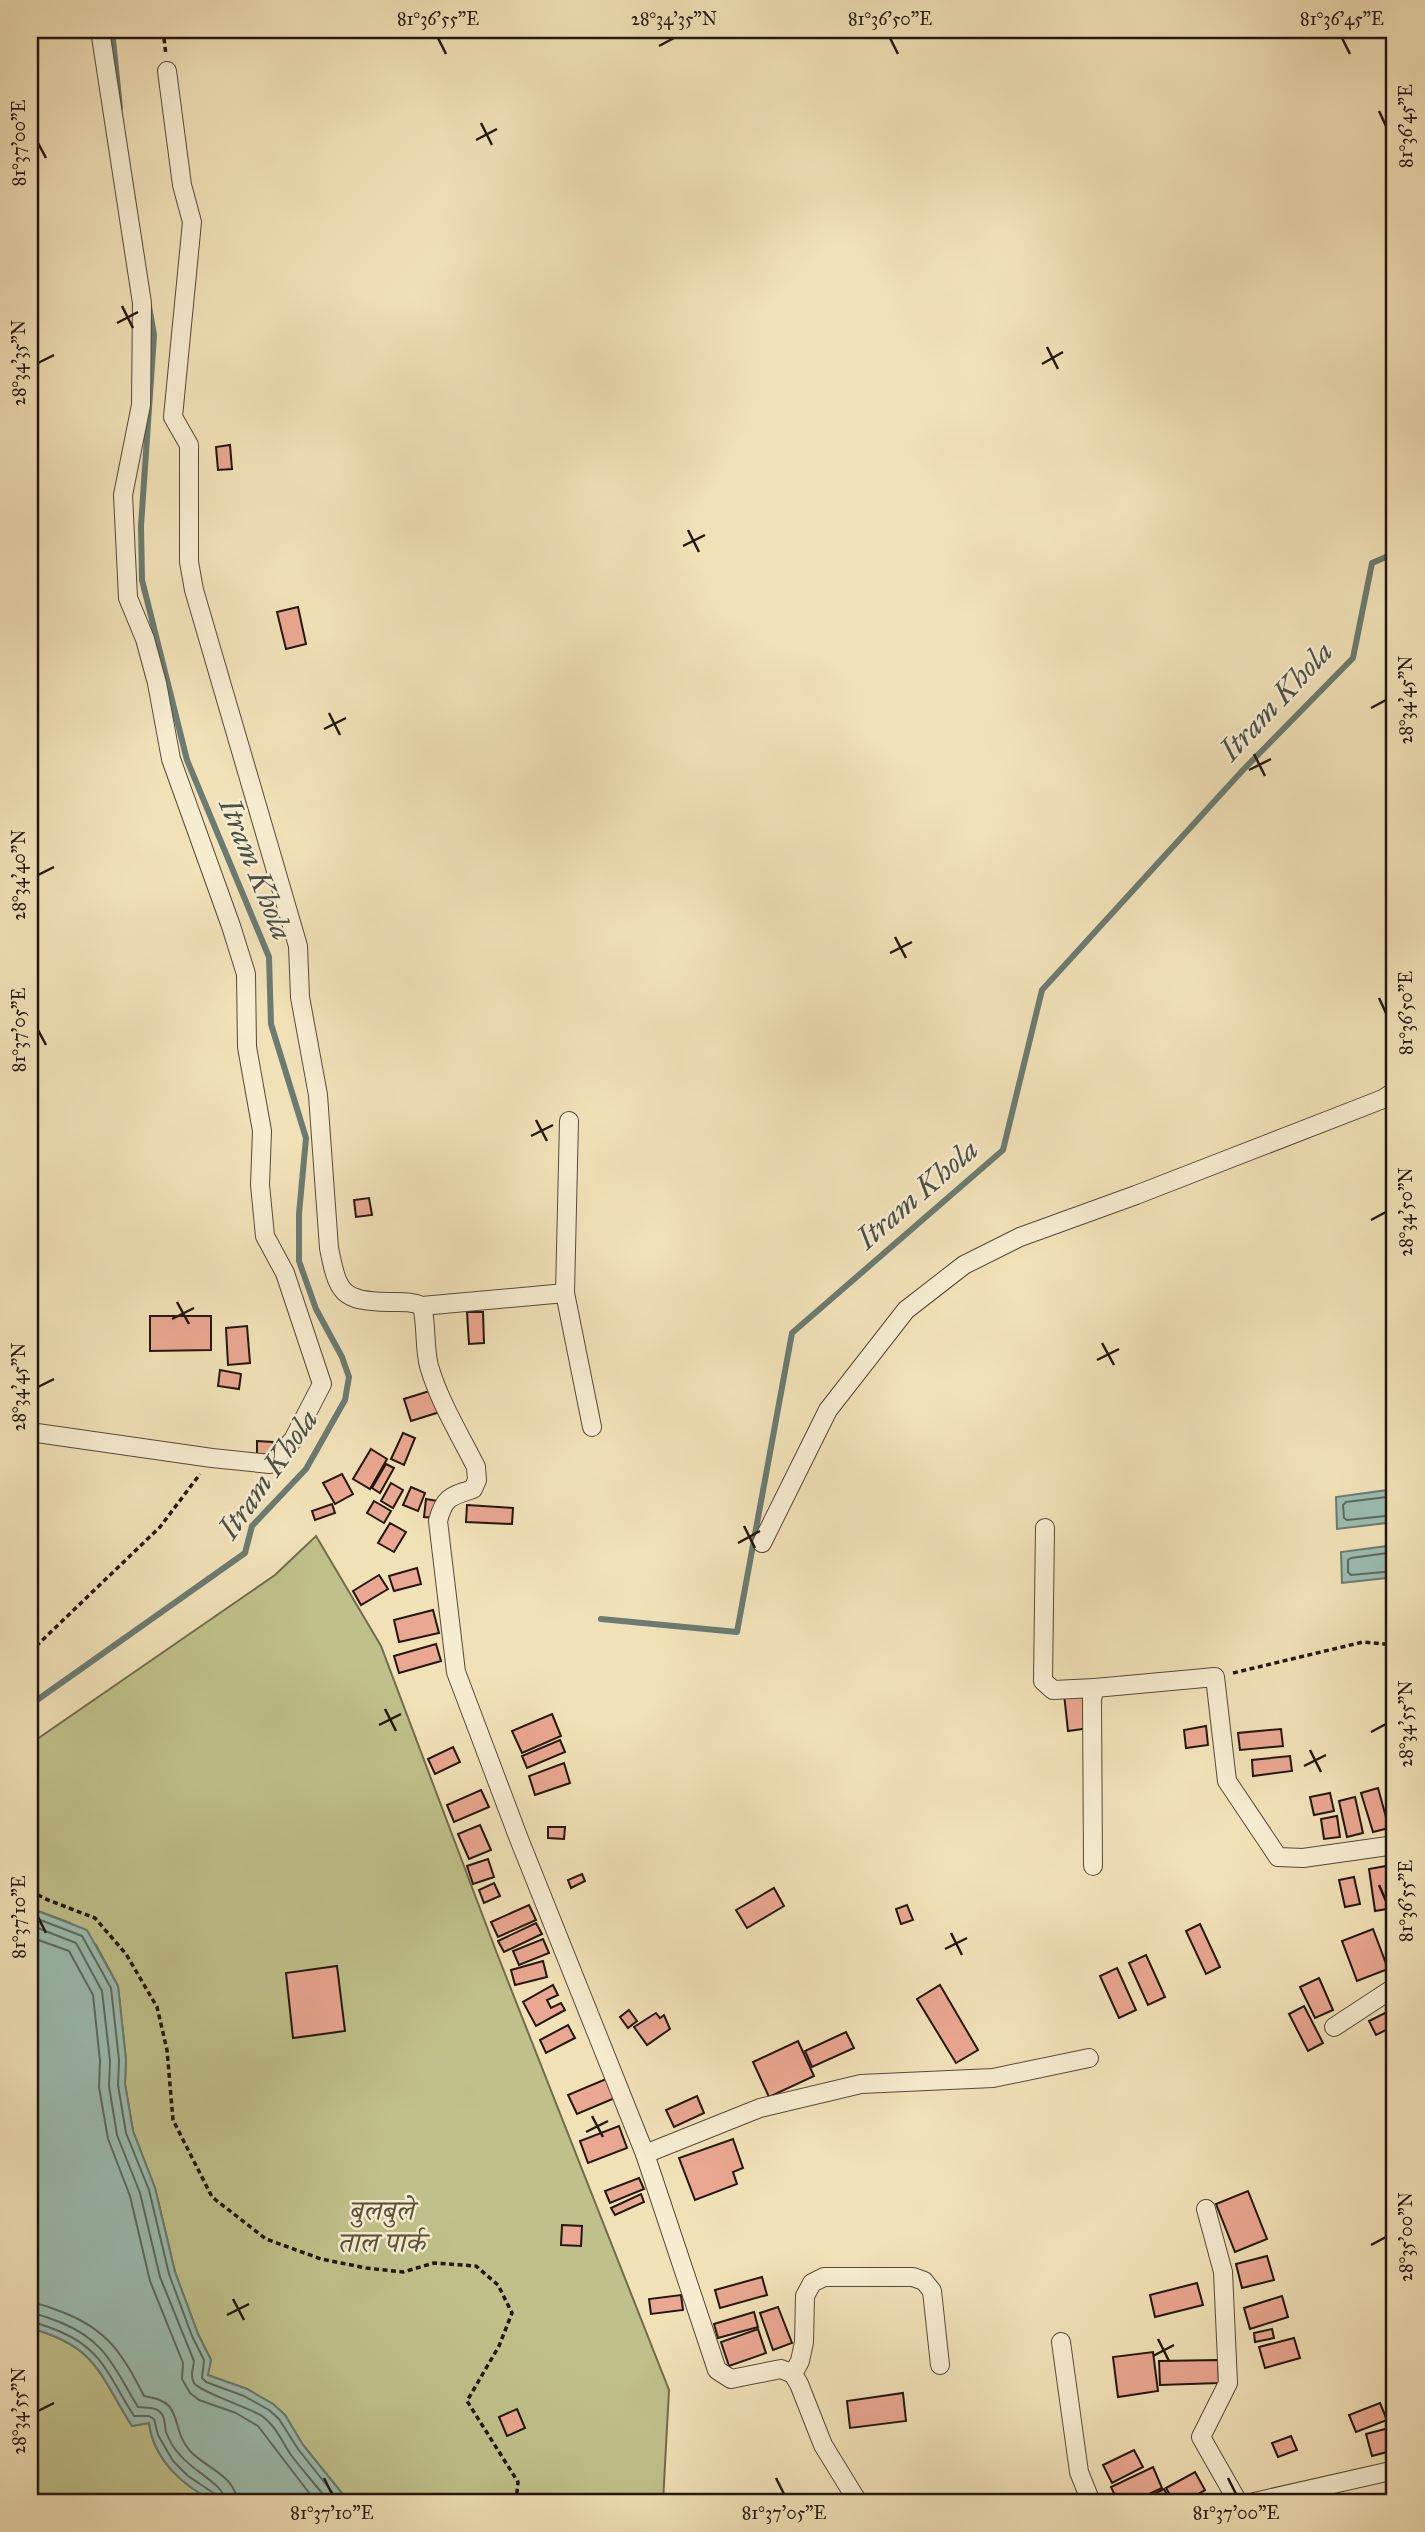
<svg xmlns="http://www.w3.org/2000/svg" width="1425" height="2532" viewBox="0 0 1425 2532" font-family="'IM FELL Great Primer','Noto Serif Devanagari',serif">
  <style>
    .green { fill: #c0c18a; stroke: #716c4d; stroke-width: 2 }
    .water { fill: #9bbdb1; stroke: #6b7b71; stroke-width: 2 }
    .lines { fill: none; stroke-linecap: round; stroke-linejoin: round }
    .shore { stroke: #5e6a60; stroke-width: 2 }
    .stream { stroke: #6b7b71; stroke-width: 6 }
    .building { fill: #eaa791; stroke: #221710; stroke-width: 2 }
    .minor-casing { stroke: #564a3a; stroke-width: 20 }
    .path { stroke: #221710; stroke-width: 3.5; stroke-dasharray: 5 3.5; stroke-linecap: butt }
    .minor { stroke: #f6ecd0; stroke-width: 18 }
    .ticks { fill: none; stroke: #221710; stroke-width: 2.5 }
    .labels { text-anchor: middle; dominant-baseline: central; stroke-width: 5; stroke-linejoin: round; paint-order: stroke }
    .park-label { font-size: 28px; font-style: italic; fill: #59523b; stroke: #f6ecd0 }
    .water-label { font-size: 30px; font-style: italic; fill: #4c5148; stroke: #f6ecd0 }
    .neatline { fill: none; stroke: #221710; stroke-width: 2.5 }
    .ticks-label { font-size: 18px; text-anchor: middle; fill: #221710 }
  </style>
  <rect width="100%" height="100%" fill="#f1e1b7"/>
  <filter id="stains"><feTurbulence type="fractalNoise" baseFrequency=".00286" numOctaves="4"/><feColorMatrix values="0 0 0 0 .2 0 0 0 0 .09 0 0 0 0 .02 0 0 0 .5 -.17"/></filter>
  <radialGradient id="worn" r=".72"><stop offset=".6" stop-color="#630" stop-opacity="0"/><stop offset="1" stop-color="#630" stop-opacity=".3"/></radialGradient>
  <g class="green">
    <path d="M316,1536L381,1646L496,1951L669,2390L663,2502H349L303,2445L285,2415L273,2404L247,2389L207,2375L211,2360L198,2334L175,2272L155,2188L133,2131L125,2084L126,2060L118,1986L96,1945L70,1923L30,1908V1744L275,1575Z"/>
    <path d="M30,2328C98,2347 98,2373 132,2426L149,2423C153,2460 185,2488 217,2502H30Z"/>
  </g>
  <g class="water">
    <path d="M1395,1489V1522L1337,1529L1336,1497Z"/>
    <path d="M1395,1545V1577L1342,1583L1341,1552Z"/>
    <path d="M30,1908L87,1930L118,1986L126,2060L125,2084L133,2131L155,2188L175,2272L198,2334L211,2360L208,2375L247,2389L273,2404L285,2415L303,2445L349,2502H217C184,2488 154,2460 149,2423L132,2426C98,2373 98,2347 30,2328Z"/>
  </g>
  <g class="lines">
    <g class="shore">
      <path d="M1395,1496L1346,1502L1343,1505L1344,1518L1347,1520L1395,1515"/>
      <path d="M1395,1552L1351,1558L1348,1560V1572L1351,1575L1395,1571"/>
      <path d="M30,1916L82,1936L111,1988L119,2060L118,2085L126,2133L149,2190L169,2274L192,2336L204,2360L202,2378L206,2382L244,2396L269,2410L279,2419L298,2449L340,2502"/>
      <path d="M30,1925L76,1943L102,1991L110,2061L109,2086L117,2135L140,2193L160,2277L194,2361C193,2369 190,2376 194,2383C200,2392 248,2407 262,2416C276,2426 282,2442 291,2455C303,2471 317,2486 329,2502"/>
      <path d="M30,1937L69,1951L93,1995L100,2061L99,2087L108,2139L130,2196L150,2281L183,2363L182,2379L190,2393L199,2400L236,2413L258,2426L316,2502"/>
      <path d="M30,2303C41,2303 51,2308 62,2312C107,2329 123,2354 144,2396C153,2398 162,2399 169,2406C179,2418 176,2435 190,2451C206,2468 236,2476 237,2502"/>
      <path d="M30,2313C41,2314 51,2319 62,2323C107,2342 114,2368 138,2407C143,2408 149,2407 155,2409C166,2413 164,2423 166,2432C169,2440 175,2450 181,2456C193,2471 225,2485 226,2502"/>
      <path d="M30,2322C40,2323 51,2328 61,2332C104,2350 111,2381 134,2416H149L154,2419L158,2435L173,2461L188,2476L215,2494L217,2502"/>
    </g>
    <g class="stream">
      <path d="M112,30L120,108"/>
      <path d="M601,1619L737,1632L792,1333L1003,1150L1042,990L1243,770L1353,658L1372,563L1395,553"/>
      <path d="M30,1705L245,1553L252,1526L306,1469L345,1400L349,1377L342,1357L316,1309L299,1261V1214L306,1138L271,1024L269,957L187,760L142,580L141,526L154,335L149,306"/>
    </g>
  </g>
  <g class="building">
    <path d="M230,445L232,469L218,470L216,447Z"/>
    <path d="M298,607L306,644L286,649L277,612Z"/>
    <path d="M369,1198L372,1215L356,1217L354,1200Z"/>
    <path d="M467,1312H483L484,1343L469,1344Z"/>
    <path d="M150,1316H211V1350L150,1351Z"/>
    <path d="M247,1326L250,1363L228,1365L226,1328Z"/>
    <path d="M220,1370L241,1374L239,1389L218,1386Z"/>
    <path d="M436,1389L443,1411L411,1421L404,1399Z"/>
    <path d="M403,1433L415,1438L404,1465L391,1459Z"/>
    <path d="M257,1441L273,1442L272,1455L257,1454Z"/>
    <path d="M371,1449L387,1459L370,1489L353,1479Z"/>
    <path d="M386,1464L394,1468L380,1493L372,1488Z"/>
    <path d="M342,1474L353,1494L335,1504L323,1483Z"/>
    <path d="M391,1483L403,1490L393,1508L381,1501Z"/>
    <path d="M411,1487L425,1493L418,1511L403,1505Z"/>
    <path d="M426,1499L438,1501L436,1518L424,1517Z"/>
    <path d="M374,1501L391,1511L384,1523L367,1513Z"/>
    <path d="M332,1504L335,1513L315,1520L312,1511Z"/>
    <path d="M467,1505L513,1508L512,1524L466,1522Z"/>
    <path d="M390,1523L406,1532L394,1552L378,1543Z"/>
    <path d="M417,1568L421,1584L394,1591L389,1576Z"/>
    <path d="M379,1575L388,1589L361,1605L353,1591Z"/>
    <path d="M433,1610L439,1633L399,1642L394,1620Z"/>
    <path d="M436,1644L441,1661L399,1673L394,1656Z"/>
    <path d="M1086,1692L1090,1728L1068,1731L1064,1694Z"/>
    <path d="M552,1714L561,1736L522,1753L512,1731Z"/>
    <path d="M1206,1726L1208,1745L1186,1748L1184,1730Z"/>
    <path d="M1281,1729L1283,1746L1240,1750L1238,1733Z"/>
    <path d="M560,1740L565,1752L527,1768L522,1756Z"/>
    <path d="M453,1747L460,1762L435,1774L428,1759Z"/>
    <path d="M1290,1756L1292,1771L1253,1776L1252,1760Z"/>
    <path d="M564,1763L570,1783L535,1795L529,1776Z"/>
    <path d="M1378,1788L1389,1828L1373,1832L1361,1793Z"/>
    <path d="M1395,1789V1826H1393L1386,1791Z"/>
    <path d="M481,1790L489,1807L454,1822L447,1805Z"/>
    <path d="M1330,1793L1334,1811L1314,1815L1310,1797Z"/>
    <path d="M1355,1797L1363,1833L1347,1837L1339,1801Z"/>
    <path d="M1337,1816L1340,1837L1324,1839L1321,1819Z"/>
    <path d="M480,1825L491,1850L469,1859L458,1834Z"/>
    <path d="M548,1827H565L564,1839L548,1838Z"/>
    <path d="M488,1859L494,1877L473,1884L467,1866Z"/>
    <path d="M1386,1866L1393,1908L1375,1911L1369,1869Z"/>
    <path d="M582,1874L585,1881L571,1888L568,1880Z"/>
    <path d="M1354,1877L1360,1904L1345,1907L1339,1880Z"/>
    <path d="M494,1883L500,1896L484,1903L479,1890Z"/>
    <path d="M774,1888L784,1906L747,1928L736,1910Z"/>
    <path d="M529,1905L536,1920L498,1937L491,1922Z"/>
    <path d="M907,1905L913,1920L901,1924L896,1909Z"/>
    <path d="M536,1923L542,1934L504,1952L498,1941Z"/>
    <path d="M1200,1924L1220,1967L1206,1974L1186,1931Z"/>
    <path d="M1373,1929L1388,1969L1357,1981L1342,1941Z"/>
    <path d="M543,1939L549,1953L519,1965L513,1951Z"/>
    <path d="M1146,1955L1165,1997L1148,2005L1129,1963Z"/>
    <path d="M543,1961L547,1977L515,1985L511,1970Z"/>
    <path d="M337,1966L345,2031L293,2038L286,1973Z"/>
    <path d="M1117,1968L1136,2010L1119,2018L1100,1976Z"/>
    <path d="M1319,1978L1333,2010L1315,2018L1300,1987Z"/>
    <path d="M553,1985L558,1995L547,2000L551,2008L561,2003L565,2010L536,2026L523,2002Z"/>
    <path d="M940,1985L978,2050L956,2063L917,1999Z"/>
    <path d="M1304,2006L1323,2043L1308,2051L1289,2014Z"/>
    <path d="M629,2010L637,2021L628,2028L620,2017Z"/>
    <path d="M1387,2012L1394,2026L1376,2035L1369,2021Z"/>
    <path d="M656,2013L660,2018L664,2015L670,2029L647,2045L634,2027Z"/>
    <path d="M568,2025L575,2038L546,2053L540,2040Z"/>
    <path d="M846,2032L854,2048L812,2067L805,2051Z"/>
    <path d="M798,2041L814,2076L769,2097L753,2062Z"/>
    <path d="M606,2079L615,2098L577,2114L568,2095Z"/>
    <path d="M697,2096L704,2113L674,2127L666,2110Z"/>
    <path d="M619,2126L627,2148L588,2163L580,2141Z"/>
    <path d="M733,2139L743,2168L733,2172L737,2184L695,2200L679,2158Z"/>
    <path d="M639,2178L644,2189L610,2203L605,2191Z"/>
    <path d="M1248,2191L1267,2239L1235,2252L1216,2204Z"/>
    <path d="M641,2194L644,2202L615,2215L611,2208Z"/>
    <path d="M562,2225L582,2226L581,2246L561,2245Z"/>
    <path d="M1267,2256L1274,2280L1242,2288L1236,2264Z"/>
    <path d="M762,2277L767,2295L720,2308L715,2290Z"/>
    <path d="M1197,2283L1203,2305L1155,2317L1150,2295Z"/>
    <path d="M681,2295L683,2310L651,2314L649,2299Z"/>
    <path d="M1282,2296L1288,2317L1250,2329L1244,2308Z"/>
    <path d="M778,2307L792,2343L773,2350L760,2313Z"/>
    <path d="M754,2312L758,2327L718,2338L714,2324Z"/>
    <path d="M758,2329L766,2353L729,2366L721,2342Z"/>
    <path d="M1272,2329L1274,2338L1255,2342L1254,2333Z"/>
    <path d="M1294,2338L1300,2358L1265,2368L1259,2347Z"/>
    <path d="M1153,2352L1158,2391L1118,2397L1113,2357Z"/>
    <path d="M1218,2360L1219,2383L1160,2385L1159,2361Z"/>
    <path d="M903,2393L906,2421L850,2428L847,2401Z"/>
    <path d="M1380,2403L1387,2420L1356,2432L1349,2415Z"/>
    <path d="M517,2409L525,2428L507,2436L499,2417Z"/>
    <path d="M1389,2428L1395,2450L1372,2456L1366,2434Z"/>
    <path d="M1291,2436L1297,2450L1278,2457L1272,2443Z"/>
    <path d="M1134,2450L1143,2467L1112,2483L1103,2465Z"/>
    <path d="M1153,2467L1162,2488L1132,2502H1118L1111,2487Z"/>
    <path d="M1195,2472L1205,2490L1184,2502H1174L1166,2488Z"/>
    <path d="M1164,2489L1171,2502H1138Z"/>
  </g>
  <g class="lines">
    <defs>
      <g id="minor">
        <path d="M167,71L182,185L192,222L173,417L189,445V562L194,590L298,946L300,997L318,1095L329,1248C338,1293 341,1301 389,1302C401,1302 411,1301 422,1306C427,1326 424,1347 429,1366C439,1401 460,1435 476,1467L477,1480L473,1489C451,1496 444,1497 438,1521L456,1672L519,1839L645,2154L717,2370L731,2379L781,2369L793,2374L799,2384L823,2445L858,2502"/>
        <path d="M569,1121L565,1293L592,1427"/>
        <path d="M422,1306L565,1293"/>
        <path d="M30,1432L212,1458L270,1464L293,1440L322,1384L285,1273L265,1236L260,1185L262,1131L247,1047L246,974L231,926L171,759L157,683L145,639L128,598L123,495L141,405L142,303L100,30"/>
        <path d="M1045,1528L1043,1681L1053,1690L1095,1688"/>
        <path d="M762,1543L828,1410L906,1310L964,1265L1020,1237L1136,1195L1383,1099L1395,1091"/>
        <path d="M1093,1866L1092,1699L1095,1688L1215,1677L1227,1781L1278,1857L1303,1858L1395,1845"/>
        <path d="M1334,2027L1395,1987"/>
        <path d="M645,2154L760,2108L861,2084L993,2078L1089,2058"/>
        <path d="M1206,2209L1223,2272L1228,2383L1201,2437L1238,2502"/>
        <path d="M1061,2342L1079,2472L1091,2502"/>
        <path d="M793,2374L800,2361L804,2342L805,2296L812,2283L824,2277H913L924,2281L932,2291L940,2365"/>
        <path d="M1254,2502L1395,2470"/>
      </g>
    </defs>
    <use href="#minor" class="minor-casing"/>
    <g class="path">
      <path d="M163,30L166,55"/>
      <path d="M30,1652L160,1527L200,1474"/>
      <path d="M1233,1673L1363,1642L1395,1645"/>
      <path d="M30,1891L48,1900L95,1918L126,1954L157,2007L167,2050L173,2120L212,2197L266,2239L321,2259L366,2268L403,2272L434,2263L476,2266L498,2285L512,2313L499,2346L467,2401L518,2482L516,2502"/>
    </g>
    <use href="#minor" class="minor"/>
  </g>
  <path class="ticks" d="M438,38L446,54M890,38L898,54M1342,38L1350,54M659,46L674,38M1379,111L1386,126M481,123L492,145M476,140L497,129M38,143L46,158M122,306L133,328M117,323L138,312M1047,347L1058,369M38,363L54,355M1042,364L1063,352M688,530L699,552M683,546L705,535M1371,708L1386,700M329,713L340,735M324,729L346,718M1254,754L1265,776M1249,770L1271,759M38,875L54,867M895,937L906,958M890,953L912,942M1379,998L1386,1013M38,1030L46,1045M536,1120L547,1141M531,1136L553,1125M1371,1220L1386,1212M177,1302L189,1324M172,1319L194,1308M1102,1343L1114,1365M1097,1360L1119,1349M38,1387L54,1379M744,1526L755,1548M738,1543L760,1531M385,1709L396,1731M379,1725L401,1714M1371,1732L1386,1724M1310,1750L1321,1772M1304,1766L1326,1755M1379,1885L1386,1901M38,1917L46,1933M951,1933L962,1955M945,1949L967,1938M592,2116L603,2137M586,2132L608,2121M1371,2245L1386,2237M233,2299L244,2320M227,2315L249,2304M1158,2339L1169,2361M1153,2356L1174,2345M38,2411L54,2403M324,2478L332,2494M776,2478L784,2494M1228,2478L1236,2494"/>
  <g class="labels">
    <g class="park-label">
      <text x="381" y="2210">बुलबुले<tspan x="381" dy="32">ताल पार्क</tspan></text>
    </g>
    <g class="water-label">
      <text transform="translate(1276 701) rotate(-47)">Itram Khola</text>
      <text transform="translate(256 869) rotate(68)">Itram Khola</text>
      <text transform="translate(917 1194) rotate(-41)">Itram Khola</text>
      <text transform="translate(268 1474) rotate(-55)">Itram Khola</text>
    </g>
  </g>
  <rect width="1425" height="2532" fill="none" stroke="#f1e1b7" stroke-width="77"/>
  <rect x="38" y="38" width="1348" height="2456" class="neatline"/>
  <g class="ticks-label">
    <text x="438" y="25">81°36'55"E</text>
    <text x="674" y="25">28°34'35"N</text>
    <text x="890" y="25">81°36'50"E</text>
    <text x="1342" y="25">81°36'45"E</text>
    <text transform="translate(1406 126) rotate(-90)" y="6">81°36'45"E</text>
    <text transform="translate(19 143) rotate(-90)" y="6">81°37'00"E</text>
    <text transform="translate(19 363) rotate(-90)" y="6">28°34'35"N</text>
    <text transform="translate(1406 700) rotate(-90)" y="6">28°34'45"N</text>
    <text transform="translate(19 875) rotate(-90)" y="6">28°34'40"N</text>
    <text transform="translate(1406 1013) rotate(-90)" y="6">81°36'50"E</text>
    <text transform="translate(19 1030) rotate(-90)" y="6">81°37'05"E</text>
    <text transform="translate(1406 1212) rotate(-90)" y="6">28°34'50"N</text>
    <text transform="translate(19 1387) rotate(-90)" y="6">28°34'45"N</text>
    <text transform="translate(1406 1724) rotate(-90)" y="6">28°34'55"N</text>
    <text transform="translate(1406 1901) rotate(-90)" y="6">81°36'55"E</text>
    <text transform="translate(19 1917) rotate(-90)" y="6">81°37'10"E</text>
    <text transform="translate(1406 2237) rotate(-90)" y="6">28°35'00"N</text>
    <text transform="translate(19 2411) rotate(-90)" y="6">28°34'55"N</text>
    <text x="332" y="2519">81°37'10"E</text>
    <text x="784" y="2519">81°37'05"E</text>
    <text x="1236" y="2519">81°37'00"E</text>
  </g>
  <rect width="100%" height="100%" filter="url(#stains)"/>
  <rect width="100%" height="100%" fill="url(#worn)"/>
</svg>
